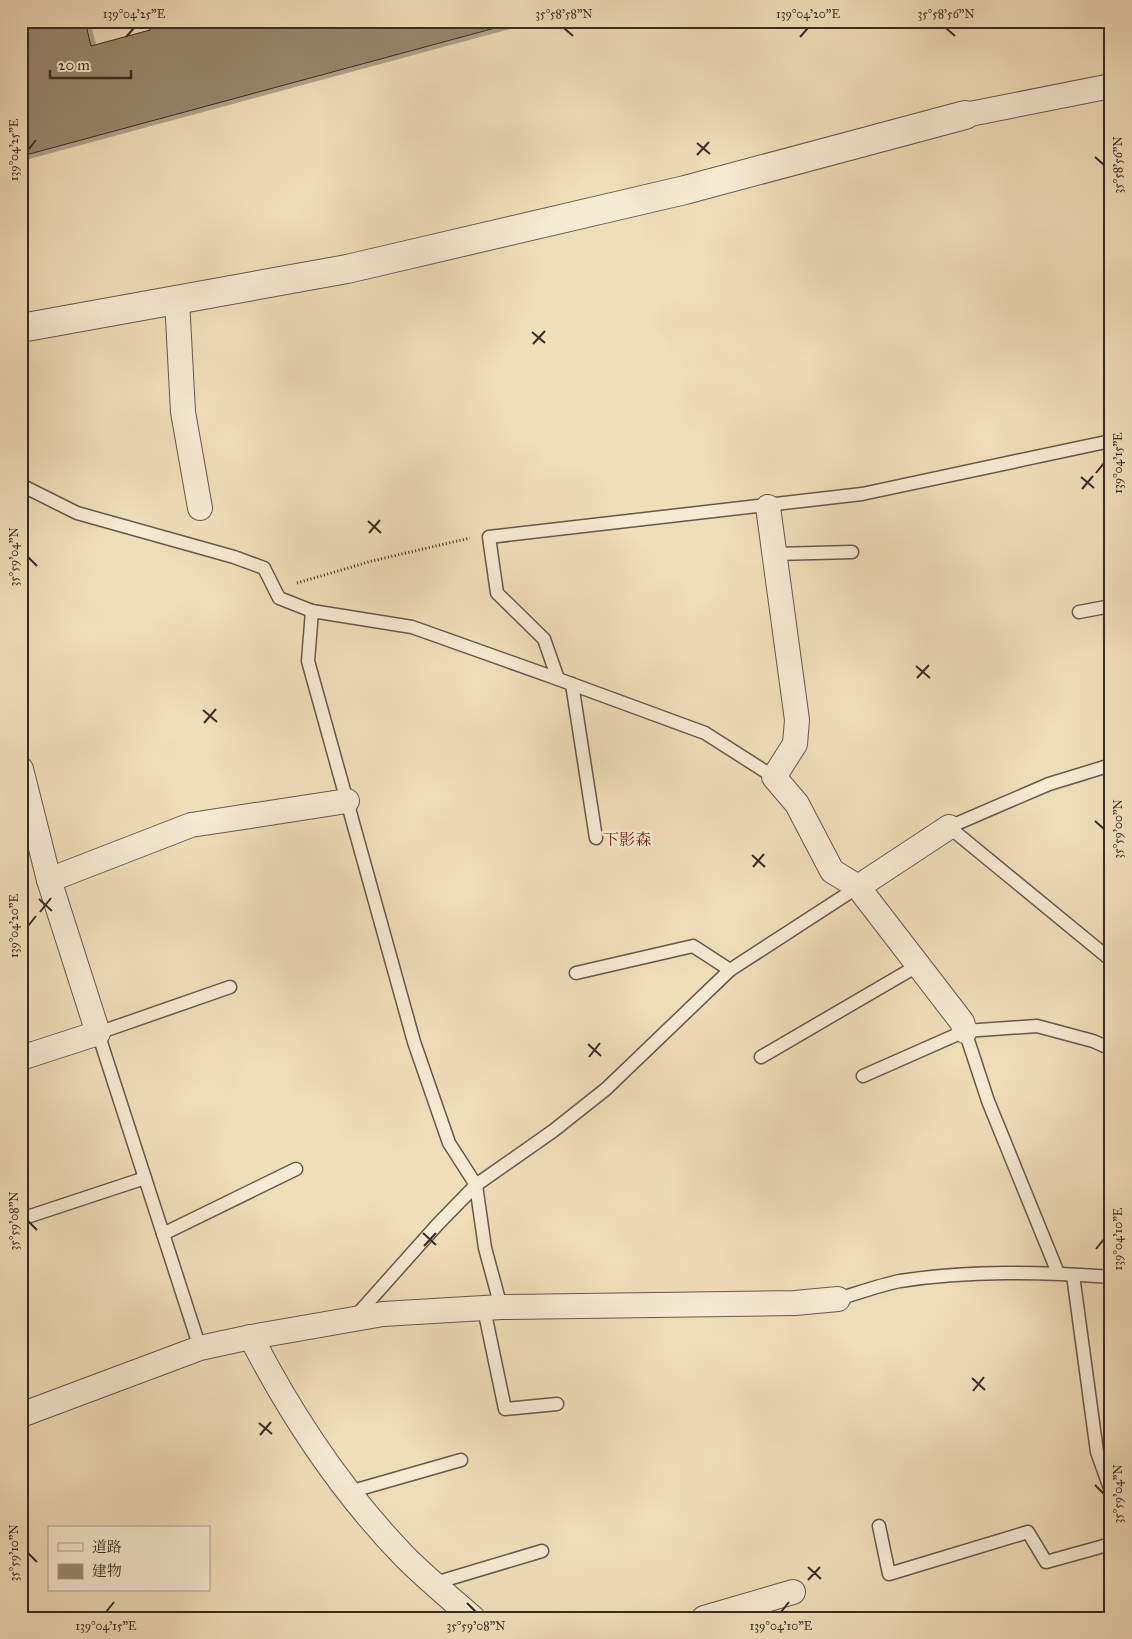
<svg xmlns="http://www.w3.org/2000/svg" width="1132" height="1639" viewBox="0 0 1132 1639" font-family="'IM FELL Great Primer','Noto Serif JP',serif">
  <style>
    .building { fill: #988971; stroke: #392c22; filter: url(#shadow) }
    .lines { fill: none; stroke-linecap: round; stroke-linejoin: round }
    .service-casing { stroke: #675848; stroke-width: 15 }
    .minor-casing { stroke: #675848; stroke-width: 26 }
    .tertiary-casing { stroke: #675848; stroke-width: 30 }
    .path { stroke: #392c22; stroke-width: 3; stroke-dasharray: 1 2.5; stroke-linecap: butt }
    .service { stroke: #f5ead2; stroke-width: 12 }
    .minor { stroke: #f5ead2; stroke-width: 24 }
    .tertiary { stroke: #f5ead2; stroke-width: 28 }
    .ticks { fill: none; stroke: #392c22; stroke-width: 2 }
    .labels { text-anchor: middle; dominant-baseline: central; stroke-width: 5; stroke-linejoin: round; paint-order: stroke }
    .quarter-label { font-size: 16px; fill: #7a1f14; stroke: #f5ead2 }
    .neatline { fill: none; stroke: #392c22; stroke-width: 2 }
    .ticks-label { font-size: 12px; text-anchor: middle; fill: #392c22 }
  </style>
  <defs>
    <filter id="shadow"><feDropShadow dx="5.5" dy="3" stdDeviation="0" flood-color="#0004"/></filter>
  </defs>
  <rect width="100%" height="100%" fill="#f0deb9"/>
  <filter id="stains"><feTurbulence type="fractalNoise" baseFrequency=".004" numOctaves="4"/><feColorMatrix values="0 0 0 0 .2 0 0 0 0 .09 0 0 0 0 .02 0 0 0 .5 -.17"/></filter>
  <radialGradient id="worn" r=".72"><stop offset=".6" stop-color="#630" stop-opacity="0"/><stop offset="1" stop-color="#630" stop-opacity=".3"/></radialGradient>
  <path class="building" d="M21,21H85L91,46L150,30L148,21H521L22,156Z"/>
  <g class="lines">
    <defs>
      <g id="service">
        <path d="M21,485L77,513L234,557L264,568L279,598L312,611L412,627L558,679L705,733L774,777"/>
        <path d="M775,554L852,552"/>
        <path d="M312,611L308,661L414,1042L449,1143L476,1185L485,1248L501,1307"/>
        <path d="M1079,612L1111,606"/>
        <path d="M558,679L544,639L497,593L489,537L862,494L1106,442"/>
        <path d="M572,684L596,838"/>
        <path d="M1111,765L1049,784L949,827L1111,960"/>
        <path d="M576,973L693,946L730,970"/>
        <path d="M965,1031L988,1101L1058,1273"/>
        <path d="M761,1057L917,966"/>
        <path d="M863,1076L965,1031L1037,1026L1093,1041L1111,1049"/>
        <path d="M21,1219L145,1178"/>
        <path d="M163,1234L296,1169"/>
        <path d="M1073,1275L1097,1452L1111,1491"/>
        <path d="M838,1299C858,1293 880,1285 900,1281C970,1270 1041,1272 1111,1277"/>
        <path d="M484,1309L505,1409L557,1404"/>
        <path d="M355,1317L438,1224L476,1185L553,1131L606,1089L730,970L858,887"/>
        <path d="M200,1348L98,1033L230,987"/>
        <path d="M349,1492L461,1460"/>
        <path d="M879,1526L889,1574L1028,1532L1046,1562L1111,1544"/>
        <path d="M435,1583L542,1551"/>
      </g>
      <g id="minor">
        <path d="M965,115L1111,86"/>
        <path d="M177,300L183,412L200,508"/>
        <path d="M768,507L797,720L795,744L774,777L797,804L832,871L858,887L962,1022L965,1031"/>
        <path d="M21,769L49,880L98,1033L21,1058"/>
        <path d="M49,880L191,825L347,801"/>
        <path d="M858,887L949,827"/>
        <path d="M251,1337C292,1417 342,1492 405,1557C426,1578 450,1598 473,1618"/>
        <path d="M21,1415L200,1348L251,1337L383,1314L501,1307L795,1303L838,1299"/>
        <path d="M704,1618L793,1592"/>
      </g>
      <path id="tertiary" d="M21,328L347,269L685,190L965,115"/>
    </defs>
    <use href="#service" class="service-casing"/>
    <use href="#minor" class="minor-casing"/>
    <use href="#tertiary" class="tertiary-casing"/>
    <path class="path" d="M297,583L372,561L470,538"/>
    <use href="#service" class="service"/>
    <use href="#minor" class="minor"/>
    <use href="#tertiary" class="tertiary"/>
  </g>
  <path class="ticks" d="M564,28L573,36M946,28L955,36M126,37L134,28M800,37L808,28M697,143L710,154M28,150L36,140M697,155L709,142M1095,157L1104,165M532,332L545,343M533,344L545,331M1096,473L1104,463M1081,477L1094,488M1082,489L1093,476M368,521L381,533M369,533L380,520M28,557L37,566M916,666L930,678M917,678L929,665M203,710L217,722M204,723L216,709M1095,821L1104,829M752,855L765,867M753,867L764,854M39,899L52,911M40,912L51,898M28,926L36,916M588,1044L601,1056M589,1057L600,1043M28,1221L37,1230M423,1233L436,1245M424,1246L436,1233M1096,1249L1104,1239M972,1378L985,1390M973,1391L984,1377M259,1423L272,1434M260,1435L271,1422M1095,1485L1104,1494M28,1553L37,1562M808,1567L821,1579M808,1580L820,1567M467,1603L476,1612M106,1612L114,1602M781,1612L789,1602"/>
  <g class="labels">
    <g class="quarter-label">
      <text x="627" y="839">下影森</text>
    </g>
  </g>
  <rect width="1132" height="1639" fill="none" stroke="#f0deb9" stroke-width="55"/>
  <rect x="48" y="1526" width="162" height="65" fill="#f5ead2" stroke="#aa9e8c"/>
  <rect x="58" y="1543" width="25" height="8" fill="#f5ead2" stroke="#aa9e8c"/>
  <text x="92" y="1552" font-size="15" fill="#392c22">道路</text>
  <rect x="58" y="1564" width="25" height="15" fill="#988971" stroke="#aa9e8c"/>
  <text x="92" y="1576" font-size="15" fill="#392c22">建物</text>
  <path d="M50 70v8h81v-8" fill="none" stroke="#392c22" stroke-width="2.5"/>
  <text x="58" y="70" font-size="15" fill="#392c22" stroke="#f5ead2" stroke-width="4" paint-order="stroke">20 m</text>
  <rect x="28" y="28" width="1076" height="1584" class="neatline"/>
  <g class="ticks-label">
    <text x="134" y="18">139°04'25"E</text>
    <text x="564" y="18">35°58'58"N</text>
    <text x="808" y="18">139°04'20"E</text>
    <text x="946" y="18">35°58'56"N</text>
    <text transform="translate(14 150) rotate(-90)" y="4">139°04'25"E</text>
    <text transform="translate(1118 165) rotate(-90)" y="4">35°58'56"N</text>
    <text transform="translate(1118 463) rotate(-90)" y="4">139°04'15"E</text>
    <text transform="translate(14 557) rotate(-90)" y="4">35°59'04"N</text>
    <text transform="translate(1118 829) rotate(-90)" y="4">35°59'00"N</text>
    <text transform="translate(14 926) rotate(-90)" y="4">139°04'20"E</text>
    <text transform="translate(14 1221) rotate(-90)" y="4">35°59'08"N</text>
    <text transform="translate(1118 1239) rotate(-90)" y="4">139°04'10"E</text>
    <text transform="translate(1118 1494) rotate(-90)" y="4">35°59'04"N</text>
    <text transform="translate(14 1553) rotate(-90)" y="4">35°59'10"N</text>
    <text x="106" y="1630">139°04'15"E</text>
    <text x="476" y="1630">35°59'08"N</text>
    <text x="781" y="1630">139°04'10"E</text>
  </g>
  <rect width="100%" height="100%" filter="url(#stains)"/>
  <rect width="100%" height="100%" fill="url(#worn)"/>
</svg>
